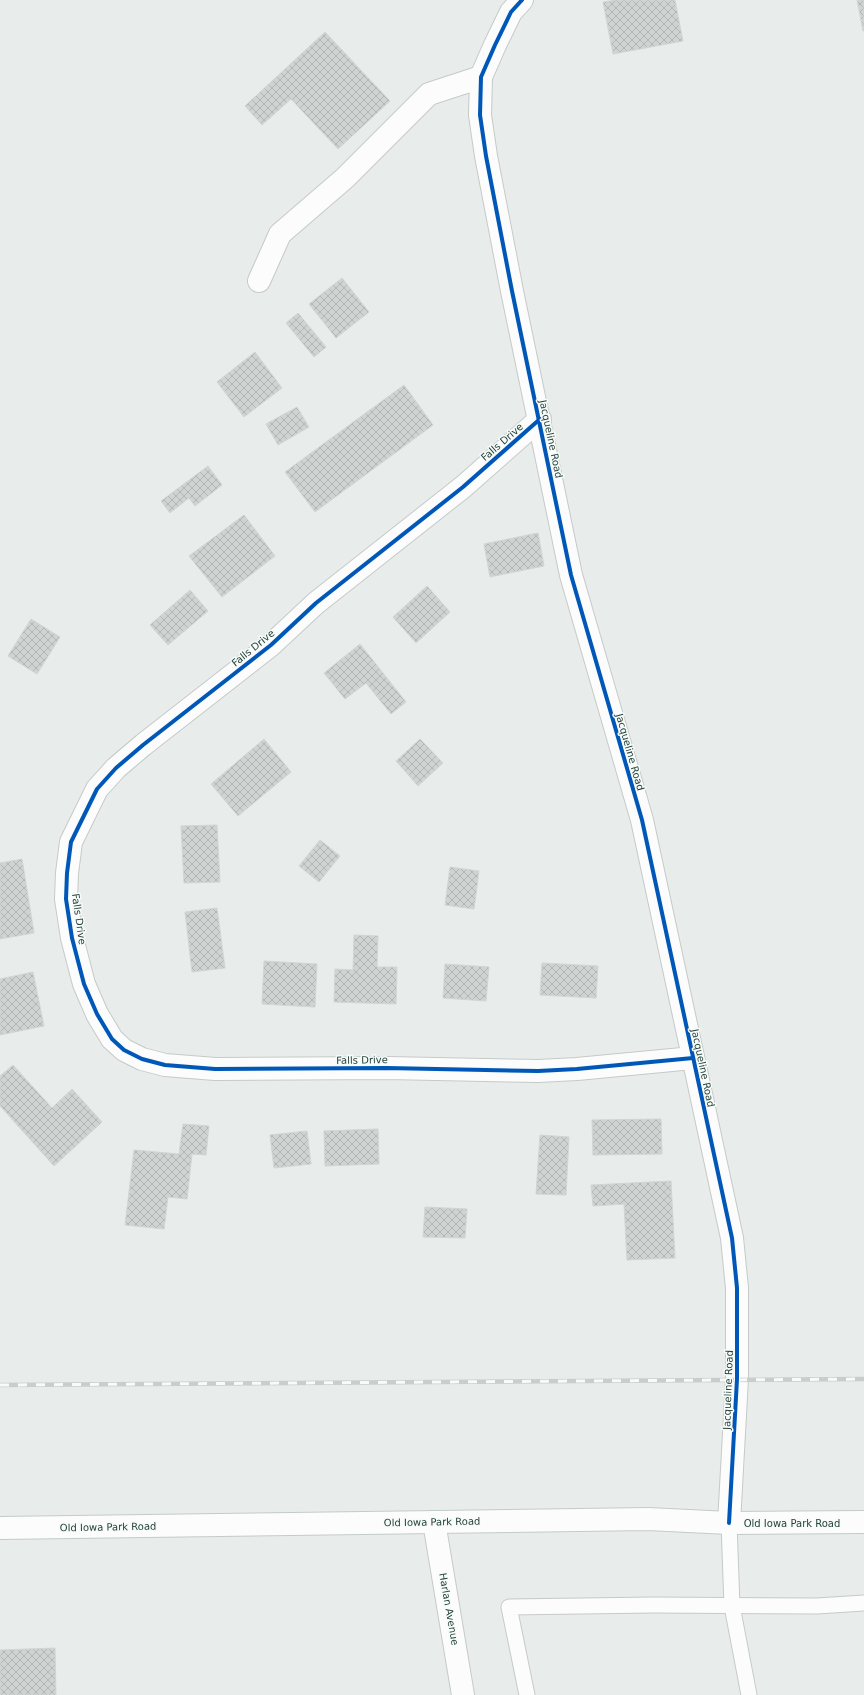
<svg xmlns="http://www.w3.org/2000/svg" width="864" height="1695" viewBox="0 0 864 1695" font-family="'DejaVu Sans',sans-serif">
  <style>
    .building { fill: url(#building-cross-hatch); stroke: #d1d6d4 }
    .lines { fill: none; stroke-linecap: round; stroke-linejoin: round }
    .service-casing { stroke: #c5cac8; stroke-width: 17 }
    .minor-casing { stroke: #c5cac8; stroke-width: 24 }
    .secondary-casing { stroke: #c3cbc8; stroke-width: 24 }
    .service { stroke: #fcfcfc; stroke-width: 15 }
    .minor { stroke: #fcfcfc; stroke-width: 22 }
    .secondary { stroke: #fcfcfc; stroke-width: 22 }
    .rail-casing { stroke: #c9cdcc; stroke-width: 4.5 }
    .rail { stroke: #f7fbf9; stroke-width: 3; stroke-dasharray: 9; stroke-linecap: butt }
    .cycleway-casing { stroke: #f7fbf9; stroke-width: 6 }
    .cycleway { stroke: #0057b8; stroke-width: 4 }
    .labels { text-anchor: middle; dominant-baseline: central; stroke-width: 3; stroke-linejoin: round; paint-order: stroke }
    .street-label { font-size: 10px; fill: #24423a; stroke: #f7fbf9 }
  </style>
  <defs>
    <pattern id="building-cross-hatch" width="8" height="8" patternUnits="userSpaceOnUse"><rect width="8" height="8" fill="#cfd4d2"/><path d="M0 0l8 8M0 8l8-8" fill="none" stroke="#b2b7b5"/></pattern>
  </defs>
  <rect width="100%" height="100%" fill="#e8edeb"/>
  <g class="building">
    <path d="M616,0H675L683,41L613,54L603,2Z"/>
    <path d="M857,0H864V31H863Z"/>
    <path d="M325,32L390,101L338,149L291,99L262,125L245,106Z"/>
    <path d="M342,278L369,312L336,338L309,304Z"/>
    <path d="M298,313L326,347L314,357L286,323Z"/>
    <path d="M255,352L282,388L244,417L217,382Z"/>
    <path d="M404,385L433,425L315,512L285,472Z"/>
    <path d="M297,407L309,427L278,445L266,424Z"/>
    <path d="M208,466L222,485L195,506L189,498L170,513L161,501Z"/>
    <path d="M244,515L275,556L222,597L189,556Z"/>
    <path d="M538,533L544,566L490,577L484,544Z"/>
    <path d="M427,586L450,612L416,643L393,617Z"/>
    <path d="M190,590L208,611L168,645L150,625Z"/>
    <path d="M31,619L60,637L37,674L8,656Z"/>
    <path d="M360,644L406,702L391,714L366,683L345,699L324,673Z"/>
    <path d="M264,739L291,772L238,816L211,784Z"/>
    <path d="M420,739L443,763L418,786L396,761Z"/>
    <path d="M217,825L220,882L184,883L181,826Z"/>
    <path d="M320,840L340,856L319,882L299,866Z"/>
    <path d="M22,859L34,933L0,939V863Z"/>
    <path d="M450,867L479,871L474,909L445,905Z"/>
    <path d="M217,908L225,968L192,972L185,912Z"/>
    <path d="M354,935L378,936L377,967H397L396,1004L334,1002L335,969L353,970Z"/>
    <path d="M264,961L317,964L315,1007L262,1004Z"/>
    <path d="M542,963L598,966L596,998L540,995Z"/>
    <path d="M445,964L489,967L486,1001L443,998Z"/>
    <path d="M33,972L44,1026L0,1035V979Z"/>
    <path d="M13,1065L52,1108L72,1089L102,1122L54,1166L0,1106V1076Z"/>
    <path d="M661,1119L662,1154L593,1155L592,1120Z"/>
    <path d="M183,1124L209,1126L206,1155L192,1154L187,1199L168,1197L164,1229L125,1225L134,1150L179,1154Z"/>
    <path d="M378,1129L379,1164L325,1166L324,1131Z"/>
    <path d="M307,1131L311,1164L274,1168L270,1135Z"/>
    <path d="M540,1135L569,1137L566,1195L536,1194Z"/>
    <path d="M671,1181L675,1258L627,1260L624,1204L593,1206L591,1185Z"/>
    <path d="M425,1207L467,1209L465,1238L423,1237Z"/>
    <path d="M55,1648L56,1695H0V1650Z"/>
  </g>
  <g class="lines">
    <defs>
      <g id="service">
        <path d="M729,1523L732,1606L749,1695"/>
        <path d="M527,1695L509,1607L654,1605L817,1606L864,1603"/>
      </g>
      <g id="minor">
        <path d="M522,0L511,12L495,45L481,77L480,115L486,156L512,291L571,575L642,820L732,1238L737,1288V1379L729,1523"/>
        <path d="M259,281L280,234L345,178L429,94L481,77"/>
        <path d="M540,419L463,487L316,603L271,645L143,745L116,768L97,789L71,842L67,873L66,899L72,938L84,984L97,1014L112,1039L124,1050L142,1059L165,1065L215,1069L387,1068L538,1071L577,1069L693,1058"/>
        <path d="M434,1522L463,1695"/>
      </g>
      <path id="secondary" d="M0,1528L648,1519L729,1523L864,1522"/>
    </defs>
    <use href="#service" class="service-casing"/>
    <use href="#minor" class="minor-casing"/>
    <use href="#secondary" class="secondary-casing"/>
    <use href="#service" class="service"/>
    <use href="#minor" class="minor"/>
    <use href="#secondary" class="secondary"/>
    <defs>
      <path id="rail" d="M0,1385L864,1379"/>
    </defs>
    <use href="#rail" class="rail-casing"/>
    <use href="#rail" class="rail"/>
    <defs>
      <g id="cycleway">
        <path d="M522,0L511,12L495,45L481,77L480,115L486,156L512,291L571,575L642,820L732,1238L737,1288V1379L729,1523"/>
        <path d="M540,419L463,487L316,603L271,645L143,745L116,768L97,789L71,842L67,873L66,899L72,938L84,984L97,1014L112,1039L124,1050L142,1059L165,1065L215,1069L387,1068L538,1071L577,1069L693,1058"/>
      </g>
    </defs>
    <use href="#cycleway" class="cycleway-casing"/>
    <use href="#cycleway" class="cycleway"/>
  </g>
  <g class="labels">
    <g class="street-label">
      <text transform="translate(551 439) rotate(78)">Jacqueline Road</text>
      <text transform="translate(502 442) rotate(-41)">Falls Drive</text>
      <text transform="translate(253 648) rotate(-39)">Falls Drive</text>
      <text transform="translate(630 752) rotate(74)">Jacqueline Road</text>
      <text transform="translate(79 919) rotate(82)">Falls Drive</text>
      <text transform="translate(362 1060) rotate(-1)">Falls Drive</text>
      <text transform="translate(703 1068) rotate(78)">Jacqueline Road</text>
      <text transform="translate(728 1390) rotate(-88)">Jacqueline Road</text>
      <text transform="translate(432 1522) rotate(-1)">Old Iowa Park Road</text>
      <text x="792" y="1523">Old Iowa Park Road</text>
      <text transform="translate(108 1527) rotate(-1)">Old Iowa Park Road</text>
      <text transform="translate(449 1609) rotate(80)">Harlan Avenue</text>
    </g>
  </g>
</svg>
